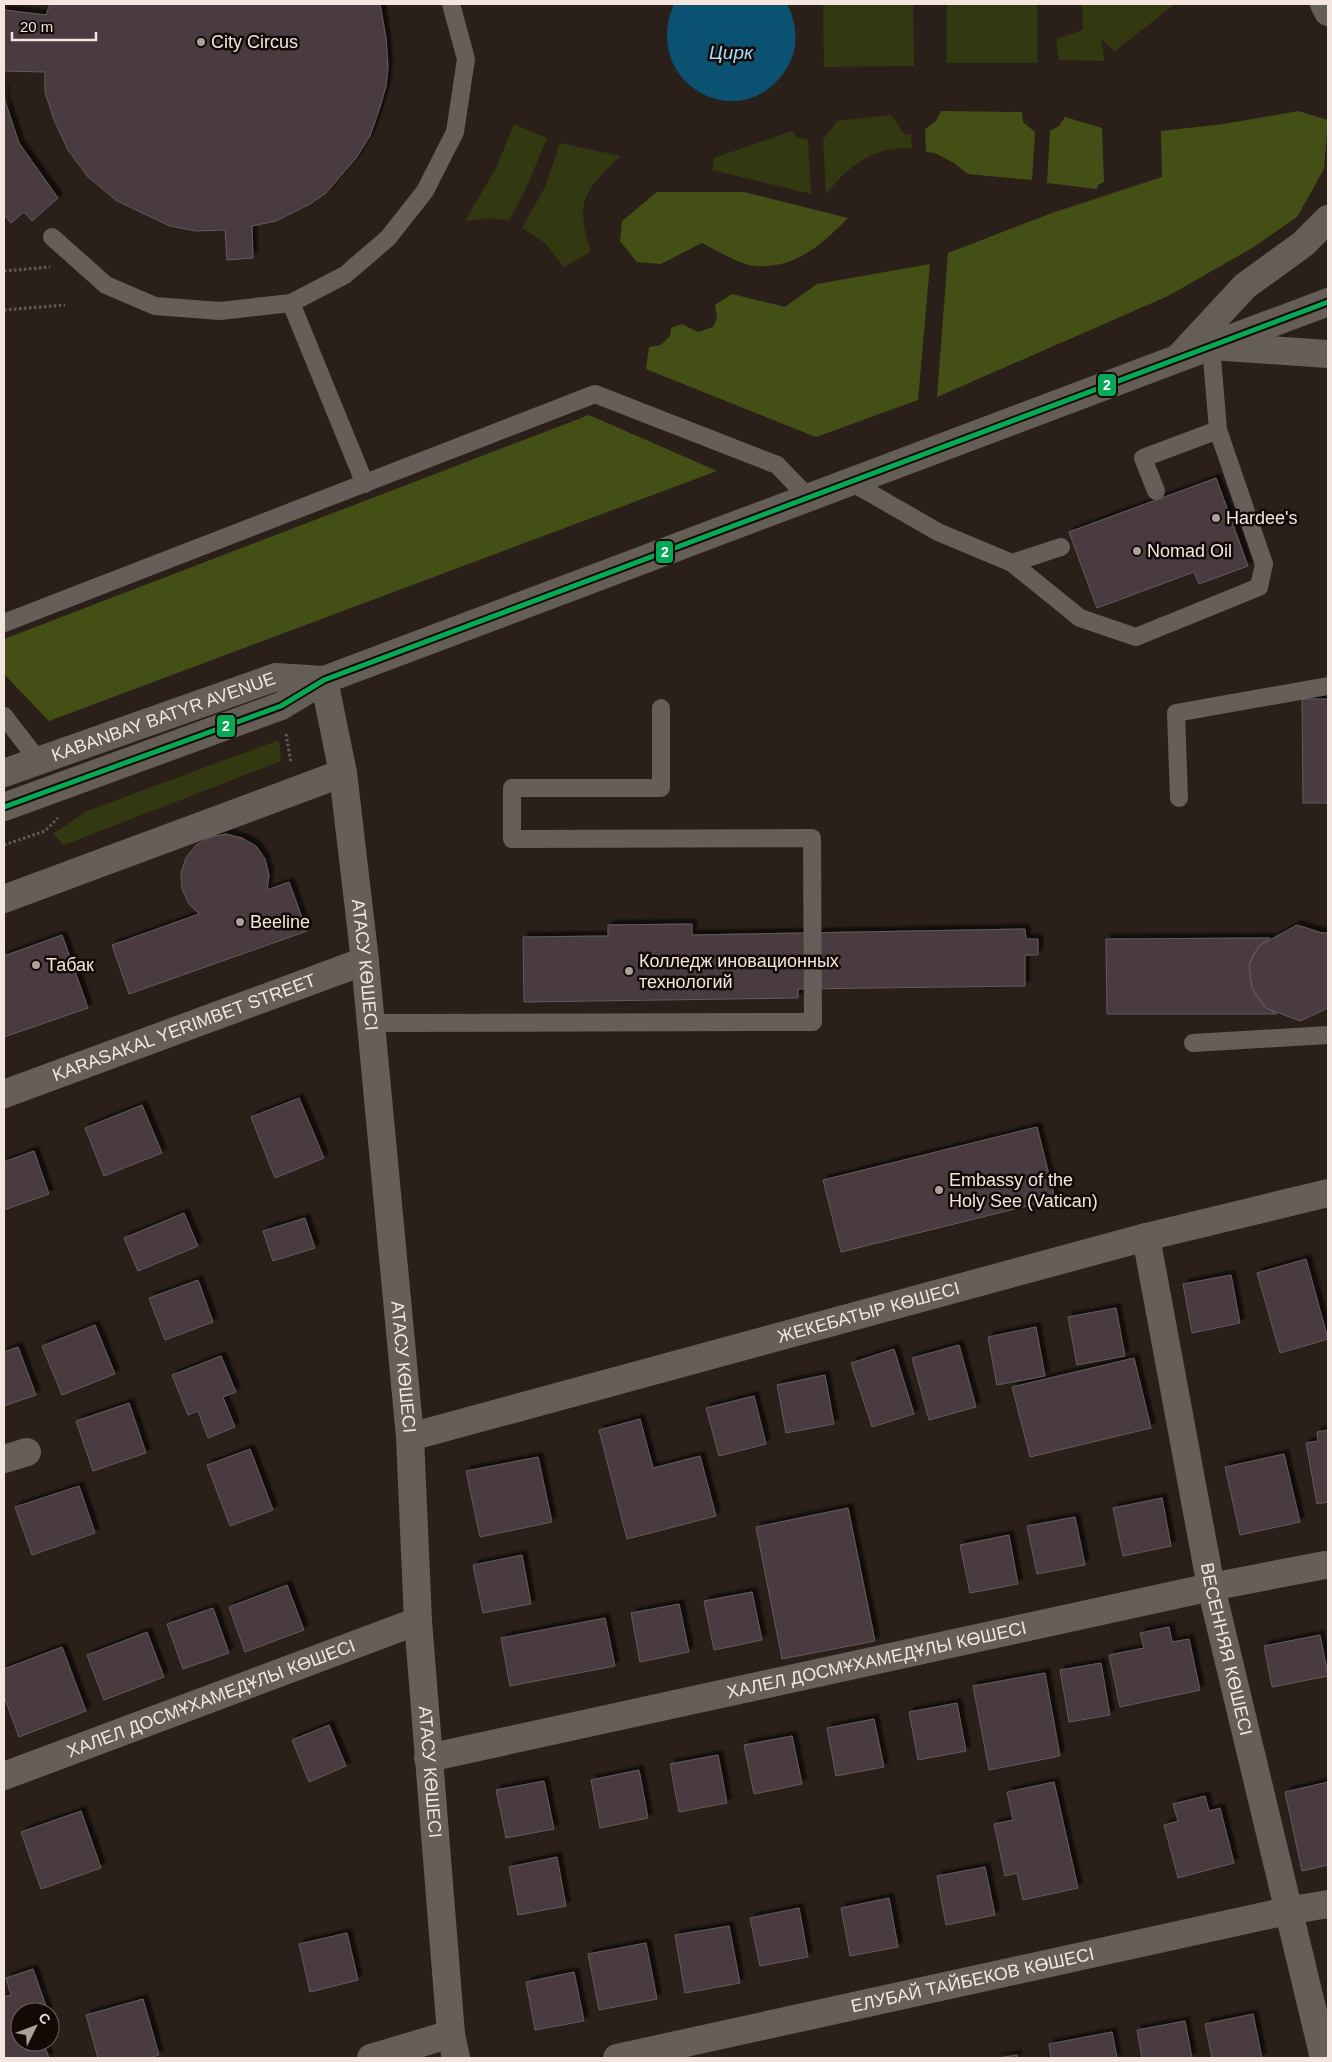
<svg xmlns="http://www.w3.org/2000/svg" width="1332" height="2062" viewBox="0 0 1332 2062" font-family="Helvetica,sans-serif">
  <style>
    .green { fill: #323810 }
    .forest { fill: #444f15 }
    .water { fill: #0b5272 }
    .building { fill: #483b41; stroke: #635b5c; filter: url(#shadow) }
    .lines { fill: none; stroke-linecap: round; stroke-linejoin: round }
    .path { stroke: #625b55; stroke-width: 3; stroke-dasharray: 2.5 2.5; stroke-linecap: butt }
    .service { stroke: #675e59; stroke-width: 18 }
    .minor { stroke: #675e59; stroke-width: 28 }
    .tertiary { stroke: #675e59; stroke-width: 28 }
    .secondary { stroke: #645e56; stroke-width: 28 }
    .bus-1-casing { stroke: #130a06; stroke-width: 9 }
    .bus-1 { stroke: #06aa56; stroke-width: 5 }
    .poi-dot { fill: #aea19a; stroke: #130a06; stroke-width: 2 }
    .labels { text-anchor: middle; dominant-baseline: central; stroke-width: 5; stroke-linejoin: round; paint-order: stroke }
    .poi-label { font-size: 18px; fill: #f4e6df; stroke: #130a06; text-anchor: start }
    .street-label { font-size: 18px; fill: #f4e6df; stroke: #130a06 }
    .water-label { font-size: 19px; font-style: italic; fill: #a8ddfe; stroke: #130a06 }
    .line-badge { stroke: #130a06; stroke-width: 2 }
    .badge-label { font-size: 14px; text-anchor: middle; font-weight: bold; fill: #fff }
  </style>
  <defs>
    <filter id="shadow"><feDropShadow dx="4.5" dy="-4.5" stdDeviation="1" flood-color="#0009"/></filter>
  </defs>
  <rect width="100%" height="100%" fill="#2b2019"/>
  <g class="green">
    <path d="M823,4H913L914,66L824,67Z"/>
    <rect x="947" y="4" width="90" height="59"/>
    <path d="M1082,4H1175L1115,51L1101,39L1105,61L1059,60L1056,39L1083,30Z"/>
    <path d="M891,115L904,134H911L912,148C872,147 851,164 826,194L823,140L837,121Z"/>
    <path d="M514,124L547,138L527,186L509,221L490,218L465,221L496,168Z"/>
    <path d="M792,131L797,137L808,140L811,194L712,170L714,158Z"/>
    <path d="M560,143L621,156C585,190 574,201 591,251L564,267L545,243L522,228L545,187Z"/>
    <path d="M279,740L281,761L64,845L53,834L87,811Z"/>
  </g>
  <g class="forest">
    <path d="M941,111L1022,112L1023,122L1035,132L1032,180L968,174L954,163L935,153L926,152L925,129L936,121Z"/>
    <path d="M1298,111L1328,120L1324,169L1297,217L1252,248L1168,296L937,397L948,253L1052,213L1162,177L1161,131L1224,124Z"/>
    <path d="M1065,117L1102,128L1104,182L1098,185L1097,189L1047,183L1050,131L1059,126Z"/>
    <path d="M657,192H744L848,218C822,244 796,269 755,266C741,265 716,250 702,243L661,264L637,262L620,241L622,221Z"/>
    <path d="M930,264L918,400L816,437L646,369L649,347L661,345L670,336L671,328L682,324L698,332L713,327L717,318L715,305L732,294L785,307L817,284Z"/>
    <path d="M589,415L717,471L49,721L4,674V639Z"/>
  </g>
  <path class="water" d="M674,4H787C797,23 799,46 788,66C745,140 639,86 674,4Z"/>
  <g class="building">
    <path d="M50,4H380L386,38L388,67L386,86L380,107L370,136L356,158L326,193L310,204L276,221L252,226L253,258L227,260L225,230L196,231L170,226L117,201L88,177L68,150L54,120L45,92V72L4,71V10L46,15Z"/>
    <path d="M4,88L5,101L19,143L58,198L32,221L24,212L11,223L4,215Z"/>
    <path d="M1216,478L1248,566L1199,584L1194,572L1097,608L1069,532Z"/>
    <path d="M1302,699H1328V803H1303Z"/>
    <path d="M226,834L242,838L256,846L265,859L269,875L267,890L289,882L307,931L129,994L112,945L199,914L189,904L182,889L181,873L186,858L196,845L210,837Z"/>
    <path d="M692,924V935L1025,929L1026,939H1038V955H1025V986L798,989V998L524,1002L523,937L608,936V925Z"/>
    <path d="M1297,925L1322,933H1328V1008L1300,1021L1266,1008L1252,988L1249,965L1259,946Z"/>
    <path d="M62,935L88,1008L4,1037V956Z"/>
    <path d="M1270,938L1259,946L1252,957L1249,965L1250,975L1252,988L1258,999L1266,1008L1277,1014H1107L1106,939Z"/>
    <path d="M299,1098L324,1158L275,1178L251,1117Z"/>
    <path d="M142,1105L162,1153L104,1176L85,1128Z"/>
    <path d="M1037,1127L1055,1199L841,1252L823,1180Z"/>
    <path d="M34,1151L49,1194L4,1210V1162Z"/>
    <path d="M184,1213L198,1246L138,1271L124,1238Z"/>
    <path d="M305,1218L315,1248L273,1261L263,1231Z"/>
    <path d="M1306,1259L1328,1339L1280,1353L1257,1273Z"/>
    <path d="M1231,1275L1240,1323L1192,1333L1183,1284Z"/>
    <path d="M198,1280L213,1322L165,1340L149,1298Z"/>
    <path d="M1116,1308L1125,1356L1077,1365L1068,1317Z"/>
    <path d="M95,1325L115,1374L62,1395L42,1346Z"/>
    <path d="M1036,1327L1045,1376L997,1385L988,1337Z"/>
    <path d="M959,1345L976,1407L929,1420L912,1358Z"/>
    <path d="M18,1347L36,1395L4,1406V1352Z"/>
    <path d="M894,1349L914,1414L872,1427L851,1363Z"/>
    <path d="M221,1356L236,1392L223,1397L235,1427L208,1438L198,1411L188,1415L172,1375Z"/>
    <path d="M1134,1358L1151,1428L1030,1457L1012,1387Z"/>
    <path d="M825,1375L834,1424L786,1433L777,1385Z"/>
    <path d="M754,1396L766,1444L719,1456L706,1408Z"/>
    <path d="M129,1403L146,1453L93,1471L76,1421Z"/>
    <path d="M640,1419L653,1468L700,1456L716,1516L627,1539L599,1430Z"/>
    <path d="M1328,1430V1502L1317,1504L1306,1443L1318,1441L1317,1432Z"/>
    <path d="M250,1449L273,1510L230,1526L207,1465Z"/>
    <path d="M1284,1454L1300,1522L1240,1535L1225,1467Z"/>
    <path d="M538,1457L552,1522L480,1537L466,1471Z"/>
    <path d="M79,1486L95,1533L32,1555L15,1507Z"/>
    <path d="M1162,1498L1171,1546L1123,1556L1113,1508Z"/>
    <path d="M848,1508L875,1641L782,1659L756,1527Z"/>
    <path d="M1075,1517L1085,1565L1037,1574L1027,1526Z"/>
    <path d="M1009,1535L1018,1584L970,1593L960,1545Z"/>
    <path d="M522,1555L531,1604L483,1613L473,1565Z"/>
    <path d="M287,1585L304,1630L245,1652L229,1607Z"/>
    <path d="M752,1592L762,1640L714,1650L704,1601Z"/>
    <path d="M679,1604L689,1652L640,1662L631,1613Z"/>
    <path d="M213,1608L229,1653L183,1669L167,1624Z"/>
    <path d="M605,1618L615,1666L510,1686L501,1638Z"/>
    <path d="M1169,1627L1172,1642L1189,1639L1200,1690L1120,1707L1109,1655L1144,1648L1140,1633Z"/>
    <path d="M147,1632L164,1677L104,1700L87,1655Z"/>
    <path d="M1320,1635L1328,1676L1272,1687L1264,1646Z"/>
    <path d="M62,1647L86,1711L19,1737L4,1696V1669Z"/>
    <path d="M1101,1663L1110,1715L1069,1722L1060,1670Z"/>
    <path d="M1045,1673L1060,1756L989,1770L973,1686Z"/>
    <path d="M957,1703L966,1751L918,1760L909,1712Z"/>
    <path d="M874,1719L884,1767L836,1776L827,1728Z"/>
    <path d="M329,1725L346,1766L309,1782L292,1740Z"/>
    <path d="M792,1736L802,1784L754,1794L744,1745Z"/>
    <path d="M718,1755L727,1803L679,1812L670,1764Z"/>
    <path d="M639,1770L648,1818L600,1828L591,1780Z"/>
    <path d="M544,1781L554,1829L506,1838L496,1790Z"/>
    <path d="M1054,1782L1078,1888L1023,1900L1017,1873L1005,1876L994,1824L1013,1820L1007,1792Z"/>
    <path d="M1328,1782V1865L1302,1871L1285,1792Z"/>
    <path d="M1205,1796L1209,1811L1220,1808L1234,1863L1178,1878L1164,1825L1178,1821L1173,1804Z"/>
    <path d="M81,1811L101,1868L41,1889L21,1832Z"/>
    <path d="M557,1857L566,1906L518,1915L509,1867Z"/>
    <path d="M985,1867L995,1915L946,1925L937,1876Z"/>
    <path d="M889,1898L898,1947L850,1956L841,1908Z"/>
    <path d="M799,1908L808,1957L760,1966L750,1918Z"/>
    <path d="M729,1926L740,1983L685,1993L675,1935Z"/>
    <path d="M347,1933L358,1980L310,1992L299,1944Z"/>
    <path d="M646,1943L657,1999L599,2010L588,1954Z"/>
    <path d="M33,1969L48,2012H20V2042H43L49,2058H4V1997L11,1995L6,1978Z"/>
    <path d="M574,1972L584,2021L535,2030L526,1982Z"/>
    <path d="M143,1999L159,2055L149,2058H98L86,2015Z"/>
    <path d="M1253,2014L1262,2058H1212L1205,2024Z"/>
    <path d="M1185,2021L1192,2058H1142L1137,2030Z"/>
    <path d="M1112,2032L1117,2058H1051L1049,2044Z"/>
    <path d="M1017,2055V2058H998Z"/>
  </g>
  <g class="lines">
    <g class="path">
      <path d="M4,271L50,267"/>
      <path d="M4,310L65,305"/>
      <path d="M286,734L291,763"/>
      <path d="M4,845L45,831L58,818"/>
    </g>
    <g class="service">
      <path d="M52,237L106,285L155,306L220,311L291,303L345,275L388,238L425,191L455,132L466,59L451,4"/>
      <path d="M291,303L365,484"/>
      <path d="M851,482L938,532L1012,563L1061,547"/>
      <path d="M1156,491L1143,458L1218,430L1211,346"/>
      <path d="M1012,563L1080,618L1136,637L1259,587L1264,564L1218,430"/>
      <path d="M4,623L595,394L777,465L809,498"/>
      <path d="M4,716L38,760"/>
      <path d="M1179,798L1176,713L1328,686"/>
      <path d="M371,1023L813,1022L812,838L512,839V788H661V708"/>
      <path d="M1193,1043L1328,1035"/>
    </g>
    <g class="minor">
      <path id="s1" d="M324,680L343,773L365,961L410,1437L418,1621L451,2034L456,2058"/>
      <path d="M4,899L343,773"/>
      <path id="s2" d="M4,1094L365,961"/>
      <path id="s3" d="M1146,1237L1211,1587L1324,2058"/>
      <path id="s4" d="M410,1437L1146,1237L1328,1193"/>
      <path d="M4,1459L27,1452"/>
      <path id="s5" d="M428,1758L1211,1587L1325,1565"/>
      <path id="s6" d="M4,1776L418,1621"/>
      <path d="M371,2058L451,2034"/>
      <path id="s7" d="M617,2058L1287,1911L1328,1904"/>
    </g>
    <path class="tertiary" d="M1211,346L1328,354"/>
    <g class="secondary">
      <path d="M1324,4L1328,12"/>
      <path d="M1181,355L1245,286L1303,244L1328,219"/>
      <path id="s8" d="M4,773L276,677L324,680"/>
      <path d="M4,807L281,706L324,680L1328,302"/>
    </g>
    <defs>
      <path id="bus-1" d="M4,807L281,706L324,680L1328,302"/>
    </defs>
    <use href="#bus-1" class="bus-1-casing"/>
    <use href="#bus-1" class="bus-1"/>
  </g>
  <g class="poi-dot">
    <circle cx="201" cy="42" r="5"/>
    <circle cx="1216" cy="518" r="5"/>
    <circle cx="1137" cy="551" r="5"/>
    <circle cx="240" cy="922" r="5"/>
    <circle cx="36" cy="965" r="5"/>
    <circle cx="629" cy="971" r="5"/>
    <circle cx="939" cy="1190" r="5"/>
  </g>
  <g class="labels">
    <g class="poi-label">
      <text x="211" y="42">City Circus</text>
      <text x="1226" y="518">Hardee's</text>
      <text x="1147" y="551">Nomad Oil</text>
      <text x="250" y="922">Beeline</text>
      <text x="639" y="961">Колледж иновационных<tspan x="639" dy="21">технологий</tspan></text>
      <text x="46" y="965">Табак</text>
      <text x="949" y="1180">Embassy of the<tspan x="949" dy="21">Holy See (Vatican)</tspan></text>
    </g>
    <g class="street-label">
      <text stroke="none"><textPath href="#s8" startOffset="169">KABANBAY BATYR AVENUE</textPath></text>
      <text stroke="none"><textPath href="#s1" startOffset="288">АТАСУ КӨШЕСІ</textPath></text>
      <text stroke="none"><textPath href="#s2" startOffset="192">KARASAKAL YERIMBET STREET</textPath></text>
      <text stroke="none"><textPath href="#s4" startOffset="475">ЖЕКЕБАТЫР КӨШЕСІ</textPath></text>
      <text stroke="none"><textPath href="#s1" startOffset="692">АТАСУ КӨШЕСІ</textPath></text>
      <text stroke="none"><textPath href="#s3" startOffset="420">ВЕСЕННЯЯ КӨШЕСІ</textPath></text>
      <text stroke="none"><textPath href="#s5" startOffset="459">ХАЛЕЛ ДОСМҰХАМЕДҰЛЫ КӨШЕСІ</textPath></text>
      <text stroke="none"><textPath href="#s6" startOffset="221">ХАЛЕЛ ДОСМҰХАМЕДҰЛЫ КӨШЕСІ</textPath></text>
      <text stroke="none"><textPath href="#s1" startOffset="1098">АТАСУ КӨШЕСІ</textPath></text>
      <text stroke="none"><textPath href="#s7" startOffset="364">ЕЛУБАЙ ТАЙБЕКОВ КӨШЕСІ</textPath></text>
    </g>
    <g class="water-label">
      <text x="731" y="52">Цирк</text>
    </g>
  </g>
  <g class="line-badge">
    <rect x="1097" y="373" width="20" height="24" rx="5" fill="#06aa56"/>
    <rect x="655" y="540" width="19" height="24" rx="5" fill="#06aa56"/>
    <rect x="216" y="714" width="20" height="24" rx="5" fill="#06aa56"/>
  </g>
  <g class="badge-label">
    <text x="1107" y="390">2</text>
    <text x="665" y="557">2</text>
    <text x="226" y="731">2</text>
  </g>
  <rect width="1332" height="2062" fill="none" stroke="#f4e6df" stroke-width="10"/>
  <g transform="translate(35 2027) rotate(48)"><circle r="24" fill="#130a06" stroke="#6d625d"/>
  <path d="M0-4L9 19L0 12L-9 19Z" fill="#aea19a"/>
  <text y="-8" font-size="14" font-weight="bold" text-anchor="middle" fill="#f4e6df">С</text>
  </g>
  <path d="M12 32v8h84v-8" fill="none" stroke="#f4e6df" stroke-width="2.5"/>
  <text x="20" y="32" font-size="15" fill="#f4e6df" stroke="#130a06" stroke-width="4" paint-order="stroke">20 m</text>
</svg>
